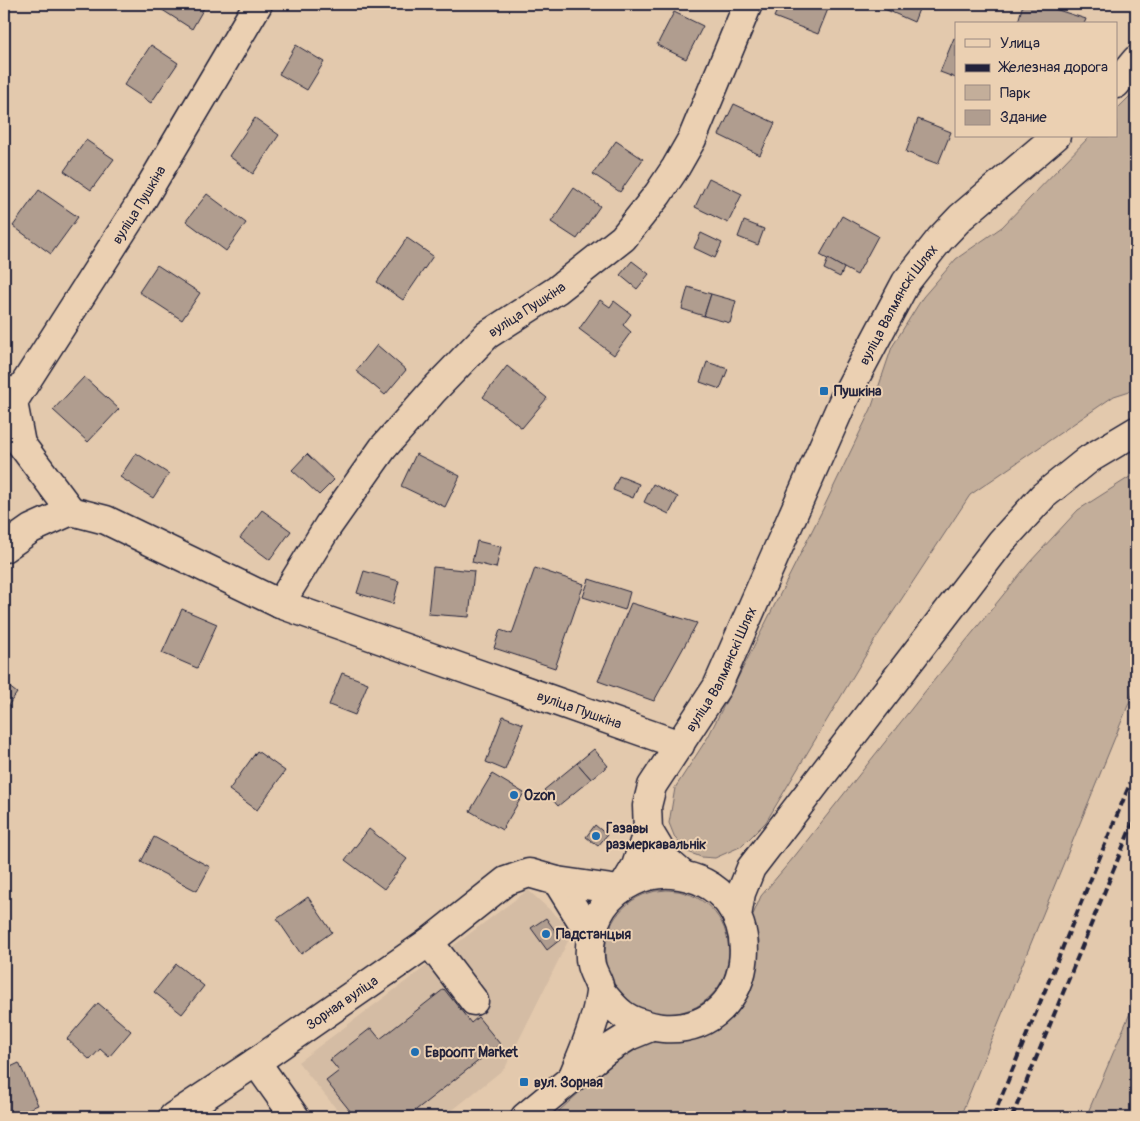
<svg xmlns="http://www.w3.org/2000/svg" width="1140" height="1121" viewBox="0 0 1140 1121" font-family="Pangolin,sans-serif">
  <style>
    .built { fill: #d4bca4 }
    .green { fill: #c3ae9a; stroke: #72686a }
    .building { fill: #b09d8f; stroke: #22223b }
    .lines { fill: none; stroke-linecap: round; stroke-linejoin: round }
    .minor-casing { stroke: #22223b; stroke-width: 31 }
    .major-casing { stroke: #22223b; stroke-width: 31 }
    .minor { stroke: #ebd0b2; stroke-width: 28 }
    .major { stroke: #ebd0b2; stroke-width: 28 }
    .rail { stroke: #22223b; stroke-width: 4; stroke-dasharray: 8 4; stroke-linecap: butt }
    .poi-dot { fill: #1f6fb2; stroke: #ebd0b2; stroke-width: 2 }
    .labels { text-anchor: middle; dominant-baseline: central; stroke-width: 4; stroke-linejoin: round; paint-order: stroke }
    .street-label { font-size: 14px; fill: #22223b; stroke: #ebd0b2 }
    .poi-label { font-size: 14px; font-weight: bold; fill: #22223b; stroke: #ebd0b2; text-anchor: start }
  </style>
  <rect width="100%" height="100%" fill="#e3c9ad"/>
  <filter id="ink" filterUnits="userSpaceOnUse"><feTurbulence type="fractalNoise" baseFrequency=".02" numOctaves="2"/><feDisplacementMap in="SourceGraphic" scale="10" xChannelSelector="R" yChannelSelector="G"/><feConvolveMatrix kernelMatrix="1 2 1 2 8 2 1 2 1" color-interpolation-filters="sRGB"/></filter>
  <g filter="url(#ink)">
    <path class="built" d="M528,890L573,931L505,1068L444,1117H343L298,1062Z"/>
    <g class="green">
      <path d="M1136,90V389L1114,396L970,495L876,638L766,822L742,846L715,858L701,857L688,852L675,838L669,823L675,788L708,737L823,509L871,409L892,347L923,297L956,259L1002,227L1090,136H1116V110Z"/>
      <path d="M1136,473V686L960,1117H556L560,1110L592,1081L636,1045L658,1041L685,1040L713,1029L734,1015L748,993L757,968L759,941L752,917L761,896L794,857L927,689L1029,563L1078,510Z"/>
      <circle cx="667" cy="952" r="62"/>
      <path d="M1136,999V1117H1086Z"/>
    </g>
    <g class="building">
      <path d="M153,4H197L204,8L192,29Z"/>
      <path d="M780,4H830L818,34L774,17Z"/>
      <path d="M882,4H921L914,22L880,7Z"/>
      <path d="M1023,4H1039L1086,19L1084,24H1025L1018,22Z"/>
      <path d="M674,12L703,26L686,59L657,45Z"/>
      <path d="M954,38L956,39V78L940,72Z"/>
      <path d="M151,45L178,63L151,103L124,85Z"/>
      <path d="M296,45L324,62L307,90L279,74Z"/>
      <path d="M734,104L775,123L760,155L719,135Z"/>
      <path d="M255,118L279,135L253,174L229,156Z"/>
      <path d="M918,119L951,132L938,164L906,152Z"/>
      <path d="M86,140L114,159L91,190L64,171Z"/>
      <path d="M616,141L643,159L620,192L593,174Z"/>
      <path d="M709,178L742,194L728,223L695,207Z"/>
      <path d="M574,188L600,206L577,239L551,222Z"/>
      <path d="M39,190L78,217L51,254L13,226Z"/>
      <path d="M207,194L246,223L226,251L186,221Z"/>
      <path d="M842,216L878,236L857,275L820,255Z"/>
      <path d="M744,221L764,229L758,245L738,237Z"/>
      <path d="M701,233L722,243L715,258L694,248Z"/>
      <path d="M407,238L433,256L403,300L377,282Z"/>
      <path d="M828,259L844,268L840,277L824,269Z"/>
      <path d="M632,261L649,274L637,289L620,275Z"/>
      <path d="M157,265L200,293L182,320L139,292Z"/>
      <path d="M688,287L711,294L704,316L682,309Z"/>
      <path d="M711,294L736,301L730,323L704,316Z"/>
      <path d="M600,300L610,307L614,301L631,314L623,325L631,332L614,355L579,329Z"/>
      <path d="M377,345L406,370L385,395L356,371Z"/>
      <path d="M707,362L728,369L720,389L700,382Z"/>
      <path d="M507,366L547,398L522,428L483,397Z"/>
      <path d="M84,377L119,409L88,442L53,410Z"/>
      <path d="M136,453L169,474L153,498L120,477Z"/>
      <path d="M307,454L334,480L319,495L292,470Z"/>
      <path d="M416,454L460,476L445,507L401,486Z"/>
      <path d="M619,476L639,484L633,498L613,490Z"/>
      <path d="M653,484L678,497L669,514L644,502Z"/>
      <path d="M262,510L291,531L270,560L240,538Z"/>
      <path d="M477,541L501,547L496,568L472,562Z"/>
      <path d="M433,567L474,571L469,617L428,614Z"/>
      <path d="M535,568L584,584L555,668L494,648L500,630L512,634Z"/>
      <path d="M364,571L399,581L393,604L357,593Z"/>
      <path d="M589,579L630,592L625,610L583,597Z"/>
      <path d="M631,603L697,623L654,701L598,681Z"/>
      <path d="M182,609L217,624L197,668L162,653Z"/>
      <path d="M342,673L368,683L355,715L329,705Z"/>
      <path d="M4,683L17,693L4,711Z"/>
      <path d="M503,716L523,724L505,770L486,762Z"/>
      <path d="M594,749L608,766L591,779L577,763Z"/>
      <path d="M257,751L285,771L257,810L229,790Z"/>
      <path d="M577,763L591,779L558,806L544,790Z"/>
      <path d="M492,774L524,793L502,830L470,811Z"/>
      <path d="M595,825L607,835L598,846L586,837Z"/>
      <path d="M369,829L407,859L384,889L345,860Z"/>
      <path d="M154,837L210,867L197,891L141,862Z"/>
      <path d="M308,897L332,932L301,954L277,919Z"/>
      <path d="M546,918L561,939L547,950L531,928Z"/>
      <path d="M176,964L204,986L182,1014L154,992Z"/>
      <path d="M444,989L471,1023L478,1017L500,1044L407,1117H355L326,1081L339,1071L330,1060L371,1028L380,1039Z"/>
      <path d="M98,1003L131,1031L109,1057L100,1049L90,1060L67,1039Z"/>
      <path d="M19,1063L38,1105L10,1117H4V1070Z"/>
    </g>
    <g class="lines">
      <defs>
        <g id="minor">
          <path d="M1116,84L1136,60"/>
          <path id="s1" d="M4,389L13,402L21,444L71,511L106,520L280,604L680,745"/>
          <path id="s2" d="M13,402L141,202L258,4"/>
          <path d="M4,548L31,529L71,511"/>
          <path id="s3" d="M280,604L328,526L383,448L433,391L487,335L557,290L623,238L658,194L676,167L692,139L748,4"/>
          <path d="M648,830L666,860L683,875"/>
          <path d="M557,881L591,936"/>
          <path id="s4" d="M624,886L636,866L648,830L647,806L652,786L717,687L844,399L906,282L940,239L961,217L1056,136"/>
          <path d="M429,942L474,1001"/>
          <path d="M256,1062L295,1117"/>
          <path id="s5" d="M173,1117L256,1062L429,942L506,881L529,873L557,881L619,890"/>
        </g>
        <g id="major">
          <path d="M737,916L741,893L751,868L1001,542L1043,496L1089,459L1136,431"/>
          <path d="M573,1076C584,1050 596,1022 600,993C601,984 593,974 591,965C587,947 593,922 603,907C618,885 646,872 672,874C776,883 762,1035 663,1028C651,1027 630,1021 621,1013C613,1007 607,998 600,991"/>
          <path d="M525,1117L605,1051L629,1036L651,1027"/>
        </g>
      </defs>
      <use href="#minor" class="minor-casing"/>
      <use href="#major" class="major-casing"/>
      <use href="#minor" class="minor"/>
      <use href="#major" class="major"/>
      <g class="rail">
        <path d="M993,1117L1136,769"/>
        <path d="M1012,1117L1136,815"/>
      </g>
    </g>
  </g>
  <g class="poi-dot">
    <rect x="819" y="386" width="10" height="10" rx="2.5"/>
    <circle cx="514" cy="795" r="5"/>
    <circle cx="596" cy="836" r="5"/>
    <circle cx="546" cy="934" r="5"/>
    <circle cx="415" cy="1052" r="5"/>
    <rect x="519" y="1077" width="10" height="10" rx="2.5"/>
  </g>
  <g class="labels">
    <g class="street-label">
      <text stroke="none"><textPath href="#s2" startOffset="234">вуліца Пушкіна</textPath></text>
      <text stroke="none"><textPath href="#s4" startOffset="648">вуліца Валмянскі Шлях</textPath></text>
      <text stroke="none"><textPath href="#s3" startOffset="388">вуліца Пушкіна</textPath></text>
      <text stroke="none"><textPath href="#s4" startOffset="242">вуліца Валмянскі Шлях</textPath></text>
      <text stroke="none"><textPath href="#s1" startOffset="689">вуліца Пушкіна</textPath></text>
      <text stroke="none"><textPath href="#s5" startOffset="204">Зорная вуліца</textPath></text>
    </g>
    <g class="poi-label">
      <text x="834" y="391">Пушкіна</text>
      <text x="524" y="795">Ozon</text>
      <text x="606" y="828">Газавы<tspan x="606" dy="16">размеркавальнік</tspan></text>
      <text x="556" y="934">Падстанцыя</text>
      <text x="425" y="1052">Евроопт Market</text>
      <text x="534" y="1082">вул. Зорная</text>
    </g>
  </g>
  <rect width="1140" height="1121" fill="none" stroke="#ebd0b2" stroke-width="20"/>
  <rect x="10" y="10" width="1120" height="1101" fill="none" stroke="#22223b" stroke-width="2" filter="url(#ink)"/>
  <rect x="955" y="22" width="162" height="115" fill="#ebd0b2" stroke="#9b8a82"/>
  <rect x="965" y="39" width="25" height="8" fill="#ebd0b2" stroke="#9b8a82"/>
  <text x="1000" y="48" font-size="15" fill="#22223b">Улица</text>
  <rect x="965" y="64" width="25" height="8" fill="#22223b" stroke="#9b8a82"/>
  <text x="1000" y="72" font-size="15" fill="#22223b">Железная дорога</text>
  <rect x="965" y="85" width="25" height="15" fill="#c3ae9a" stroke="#9b8a82"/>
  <text x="1000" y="98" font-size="15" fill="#22223b">Парк</text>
  <rect x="965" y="110" width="25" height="15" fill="#b09d8f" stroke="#9b8a82"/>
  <text x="1000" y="122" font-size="15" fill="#22223b">Здание</text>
</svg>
